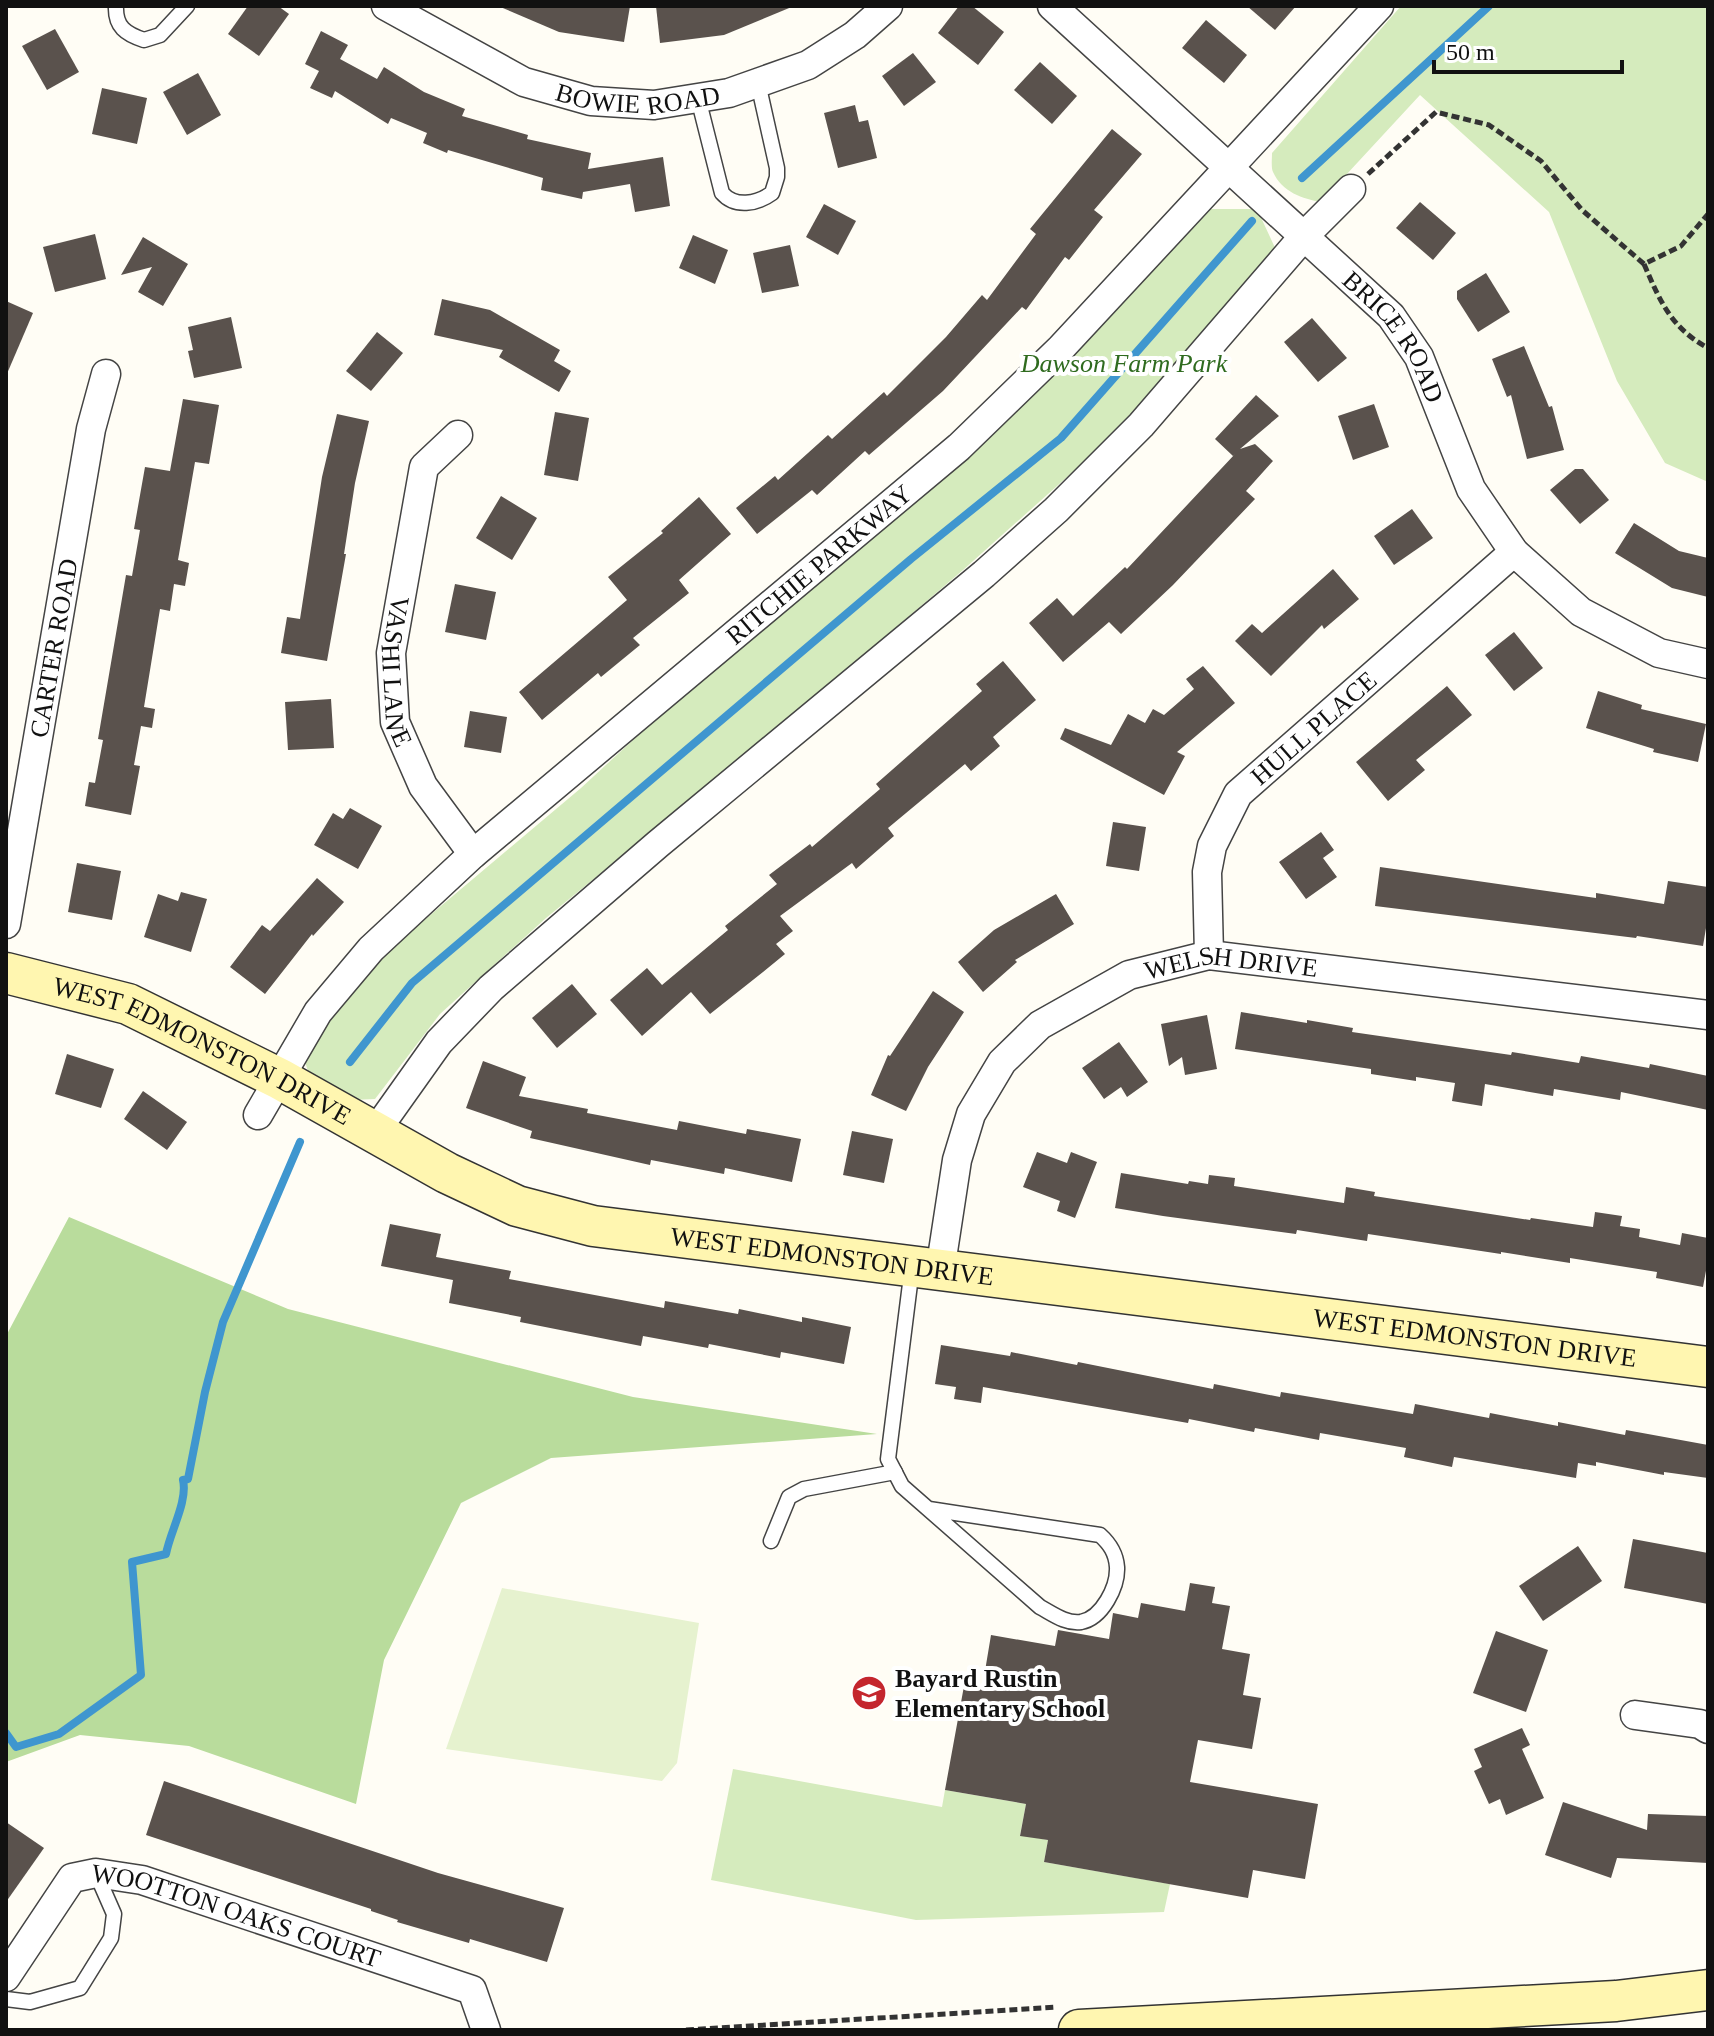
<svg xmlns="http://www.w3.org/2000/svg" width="1714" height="2036" viewBox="0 0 1714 2036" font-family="'Times New Roman',serif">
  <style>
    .green { fill: #d5ebbd }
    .forest { fill: #b9dc9c }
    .pitch { fill: #e6f2cf }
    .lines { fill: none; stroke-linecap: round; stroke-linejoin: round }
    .stream { stroke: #3f96cf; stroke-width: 8 }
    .building { fill: #5a524d }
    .lane-casing { stroke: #444; stroke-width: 17 }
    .street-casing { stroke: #444; stroke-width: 31 }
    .secondary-casing { stroke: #333; stroke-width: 43 }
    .path { stroke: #333; stroke-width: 5; stroke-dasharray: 8 4; stroke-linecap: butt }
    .lane { stroke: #fff; stroke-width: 14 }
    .street { stroke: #fff; stroke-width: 28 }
    .secondary { stroke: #fff6b0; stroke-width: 40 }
    .labels { text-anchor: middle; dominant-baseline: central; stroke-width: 8; stroke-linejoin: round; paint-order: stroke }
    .street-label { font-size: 26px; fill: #111; stroke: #fff }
    .park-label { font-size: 26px; font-style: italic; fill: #2f6b1f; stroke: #fff }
    .poi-label { font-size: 26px; font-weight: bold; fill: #111; stroke: #fff; text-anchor: start }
  </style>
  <rect width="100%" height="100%" fill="#fffdf5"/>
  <g class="green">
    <path d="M1401,6H1708V482L1665,463L1617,381L1549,212L1420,95L1321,202C1303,199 1282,192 1273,172C1271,168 1272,159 1272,153Z"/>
    <path d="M1208,209H1257L1277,252L1151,402L963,570L777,729L546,918L440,1014L375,1099L351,1100L309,1074L305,1062L308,1046L384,954L581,788Z"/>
    <path d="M733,1769L942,1807L945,1790L1026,1804L1020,1835L1048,1840L1044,1862L1170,1884L1164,1912L916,1920L711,1880Z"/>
  </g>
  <path class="forest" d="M69,1217L288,1309L633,1397L877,1434L551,1458L461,1503L384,1660L356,1804L189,1746L80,1735L6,1762V1336Z"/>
  <path class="pitch" d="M502,1588L699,1623L677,1763L662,1781L446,1749Z"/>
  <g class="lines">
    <g class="stream">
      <path d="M1302,178L1489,6"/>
      <path d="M350,1062L412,983L911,559L1061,438L1252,221"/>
      <path d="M6,1733L16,1747L59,1734L141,1675L132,1562L166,1554C170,1532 188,1501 183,1480L188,1479L205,1392L223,1322L300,1142"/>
    </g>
  </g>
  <g class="building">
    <path d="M248,6H278L289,14L259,56L228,34Z"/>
    <path d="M498,6H630L624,42L559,32Z"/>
    <path d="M656,6H794L724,35L660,43Z"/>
    <path d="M959,6H972L1004,32L978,65L938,33Z"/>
    <path d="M1247,6H1296L1275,30Z"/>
    <path d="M1206,20L1247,55L1224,83L1182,48Z"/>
    <path d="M55,29L79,72L47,90L22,46Z"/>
    <path d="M321,31L348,45L340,59L377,79L384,67L424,92L465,109L462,116L528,135L527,139L591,153L588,169L663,157L670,206L635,212L630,184L583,192L582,199L541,190L543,178L448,150L447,153L423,143L427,133L391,118L388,124L335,91L332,98L310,88L319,71L305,64Z"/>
    <path d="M913,53L936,82L904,106L882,76Z"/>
    <path d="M1040,62L1077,96L1052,124L1014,90Z"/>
    <path d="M198,73L221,115L187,135L163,92Z"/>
    <path d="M102,88L147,98L137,144L92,134Z"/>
    <path d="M855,105L859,122L868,120L877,158L838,168L824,113Z"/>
    <path d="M1112,129L1142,154L1094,210L1103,217L1069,260L1065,257L1026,310L1022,307L943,391L869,455L865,451L817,495L812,490L757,534L736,508L775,476L778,480L828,435L832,439L884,392L887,396L946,337L982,295L987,300L1036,234L1030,229Z"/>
    <path d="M1420,202L1456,233L1433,260L1396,228Z"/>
    <path d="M824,204L856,221L838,255L806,237Z"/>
    <path d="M95,234L106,279L55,292L43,247Z"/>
    <path d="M693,235L728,250L715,284L679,268Z"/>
    <path d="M143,237L188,264L163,306L138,292L152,267L121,275Z"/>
    <path d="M790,245L799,286L762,293L753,253Z"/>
    <path d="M1486,273L1510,312L1478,332L1457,299V291Z"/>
    <path d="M442,299L490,310L560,350L554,361L571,371L559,392L499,357L503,350L434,335Z"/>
    <path d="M6,301L33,313L6,376Z"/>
    <path d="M231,317L242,368L194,378L188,351L193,350L188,327Z"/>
    <path d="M1312,318L1347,358L1318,382L1284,342Z"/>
    <path d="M377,332L403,353L371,391L346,371Z"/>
    <path d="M1524,346L1549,407L1552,406L1564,450L1527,459L1511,395L1507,397L1492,359Z"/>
    <path d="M1256,395L1279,416L1240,449L1255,444L1273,461L1246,491L1255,499L1173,585L1121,634L1109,622L1063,662L1029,623L1057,598L1073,616L1125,567L1127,569L1235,454L1233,456L1215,439Z"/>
    <path d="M183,399L219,405L209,464L195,462L178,560L189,563L185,586L174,584L170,611L160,609L144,707L155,709L152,728L141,726L134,765L140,766L131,815L85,806L89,782L95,783L103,740L98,739L126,575L132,576L140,530L134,529L145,467L170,471Z"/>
    <path d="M1374,404L1389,447L1353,460L1338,416Z"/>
    <path d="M555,412L589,418L578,481L544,475Z"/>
    <path d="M337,414L369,421L355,483L344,554H346L327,661L281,653L287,617L300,619L322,477Z"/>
    <path d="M1575,469H1583L1609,500L1580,524L1550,490Z"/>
    <path d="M501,496L537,518L512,560L476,538Z"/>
    <path d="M699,497L731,534L679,580L689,593L633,638L640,645L601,677L598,673L542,720L519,692L627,600L608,577L663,533L661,531Z"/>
    <path d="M1412,509L1433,538L1394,565L1374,536Z"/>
    <path d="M1634,523L1679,551L1708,558V597L1672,588L1615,553Z"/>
    <path d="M1333,569L1359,599L1324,629L1322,625L1271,676L1235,641L1252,624L1262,633Z"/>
    <path d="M455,584L496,592L486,640L445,632Z"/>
    <path d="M1514,632L1543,668L1514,691L1485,655Z"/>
    <path d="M1003,661L1036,700L993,737L1000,746L971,771L965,764L888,828L894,836L856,869L852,863L780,916L793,931L776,944L785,954L763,972L710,1014L691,992L642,1036L610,1000L647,968L662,985L728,930L725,926L777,884L769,875L810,844L812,847L880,789L876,784L982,691L976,684Z"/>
    <path d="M1203,666L1235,703L1177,752L1185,756L1164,795L1060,739L1065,728L1111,745L1128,714L1145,723L1153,709L1164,715L1194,689L1186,679Z"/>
    <path d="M1447,686L1472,715L1416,760L1425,770L1388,801L1356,762Z"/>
    <path d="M1598,691L1642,705L1641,709L1706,724L1698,762L1653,752L1654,749L1586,728Z"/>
    <path d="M331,699L334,748L288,750L285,702Z"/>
    <path d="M470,711L507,717L501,753L464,747Z"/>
    <path d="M350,808L382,826L358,869L314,845L333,813L343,819Z"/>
    <path d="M1113,822L1146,827L1139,871L1106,866Z"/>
    <path d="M1321,832L1334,850L1323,858L1337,877L1306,899L1279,862Z"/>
    <path d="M77,863L121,871L112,920L68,912Z"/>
    <path d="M1380,867L1596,898V893L1664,904L1668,881L1708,887V916L1703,946L1637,936L1636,938L1375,906Z"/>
    <path d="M317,878L344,902L313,936L312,934L265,994L230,967L262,925L270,931Z"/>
    <path d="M181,892L207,899L191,952L144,937L158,894L178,901Z"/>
    <path d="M1056,894L1074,924L1015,960L1017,962L983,992L958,962L994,930Z"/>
    <path d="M572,984L597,1014L557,1048L532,1018Z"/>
    <path d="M933,991L964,1012L928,1067L906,1111L871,1095L888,1055L890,1056Z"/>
    <path d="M1241,1012L1307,1023V1020L1353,1028L1352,1032L1511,1055L1512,1052L1579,1063L1581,1056L1649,1068L1650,1064L1708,1076V1110L1621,1092L1620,1100L1554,1089L1553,1096L1485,1084L1482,1106L1452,1101L1455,1083L1416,1077V1081L1371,1074V1069L1235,1049Z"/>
    <path d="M1207,1015L1217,1069L1185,1075L1182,1057L1169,1066L1161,1024Z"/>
    <path d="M1119,1042L1148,1082L1127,1097L1121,1087L1104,1099L1082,1068Z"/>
    <path d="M67,1054L114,1069L101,1108L55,1094Z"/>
    <path d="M483,1061L526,1077L519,1096L588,1109L587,1113L677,1130L679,1121L746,1134L747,1129L801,1139L792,1182L725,1168L724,1174L651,1160L650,1165L530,1138L532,1131L466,1108Z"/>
    <path d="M143,1091L187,1122L167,1150L124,1119Z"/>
    <path d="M852,1131L893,1139L884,1183L843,1175Z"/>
    <path d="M1037,1152L1067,1163L1071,1152L1097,1162L1075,1218L1057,1211L1060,1201L1023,1187Z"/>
    <path d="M1121,1173L1188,1184L1189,1181L1208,1184L1209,1175L1235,1178L1234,1186L1344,1203L1346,1187L1375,1192L1374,1196L1530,1220L1531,1218L1593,1227L1595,1212L1622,1216L1620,1226L1640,1229L1639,1237L1680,1245L1682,1233L1708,1238V1260L1703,1287L1656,1278L1657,1272L1570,1258V1263L1501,1252V1254L1368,1234L1367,1241L1297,1230L1296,1234L1163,1216L1115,1208Z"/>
    <path d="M390,1224L441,1234L436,1257L511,1271L509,1279L664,1308L665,1301L738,1314L739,1309L802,1322V1317L851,1327L844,1364L781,1352L780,1358L709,1344L708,1348L643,1336L641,1346L520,1322L521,1317L449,1303L453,1280L381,1266Z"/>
    <path d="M941,1345L1010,1356L1011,1352L1077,1365L1078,1362L1213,1389L1214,1384L1280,1397L1281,1392L1413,1414L1415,1404L1489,1418L1490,1413L1558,1426V1422L1625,1435L1626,1430L1708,1445V1478L1664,1472V1475L1596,1462V1466L1578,1463L1576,1478L1454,1457L1452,1467L1404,1457L1406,1448L1320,1433L1319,1440L1255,1428L1254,1432L1189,1419L1188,1423L983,1387L981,1403L954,1399L956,1387L935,1384Z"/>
    <path d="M1633,1539L1708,1553V1604L1624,1588Z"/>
    <path d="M1578,1546L1602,1581L1543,1621L1519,1586Z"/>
    <path d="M1190,1583L1215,1587L1212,1603L1230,1606L1222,1649L1250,1654L1243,1695L1261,1698L1252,1749L1198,1740L1190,1782L1318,1804L1305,1879L1253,1870L1248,1898L1044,1862L1048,1840L1020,1836L1026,1804L945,1790L964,1686L982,1689L991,1635L1055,1646L1058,1630L1109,1639L1113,1613L1138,1618L1141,1603L1185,1611Z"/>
    <path d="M1496,1631L1548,1650L1526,1712L1473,1693Z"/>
    <path d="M1522,1728L1530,1745L1522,1749L1544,1798L1506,1815L1500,1799L1489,1804L1474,1771L1482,1767L1474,1749Z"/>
    <path d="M164,1781L438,1873L564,1908L547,1962L470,1939L469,1943L397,1922L398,1920L371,1911V1909L146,1835Z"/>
    <path d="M1563,1802L1647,1830L1648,1814L1708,1816V1863L1617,1858L1611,1878L1545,1855Z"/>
    <path d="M6,1822L44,1848L6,1902Z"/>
  </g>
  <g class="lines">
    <defs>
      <g id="lane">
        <path d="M116,6C115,27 126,34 144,40L160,35L187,6"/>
        <path d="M698,98L722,193C735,208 757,204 772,193L777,177V168L758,83"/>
        <path d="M912,1268L888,1459L902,1486L1040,1607C1053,1614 1066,1624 1081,1622C1102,1618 1118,1587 1117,1567C1116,1553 1110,1544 1100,1535L929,1509"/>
        <path d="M771,1541L789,1497L804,1489L895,1472"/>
        <path d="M6,1999L30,2002L80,1988L111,1938L114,1914L96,1873"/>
      </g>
      <g id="street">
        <path id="s1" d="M386,6L524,82L591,101L654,105L729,93L808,65L855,35L888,6"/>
        <path id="s2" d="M1052,6L1391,316L1419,357L1471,489L1514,552L1581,612L1659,653L1708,664"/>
        <path id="s3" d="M458,435L424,467L391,653L395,722L423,786L473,854"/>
        <path id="s4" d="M6,924L91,429L106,374"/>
        <path id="s5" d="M1209,955L1207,872L1212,846L1238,794L1514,552"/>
        <path id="s6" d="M258,1115L318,1012L371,949L473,854L959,447L1061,348L1379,6"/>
        <path d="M375,1132L439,1042L491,988L658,844L984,574L1056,510L1141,425L1305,235L1351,189"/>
        <path id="s7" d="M940,1271L957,1160L971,1114L1002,1062L1040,1025L1129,975L1209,955L1708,1015"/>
        <path d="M1635,1715L1700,1724L1708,1729"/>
        <path id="s8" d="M6,1977L72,1878L96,1873L142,1880L472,1990L486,2030"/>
      </g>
      <g id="secondary">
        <path id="s9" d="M6,973L128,1004L280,1079L447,1173L517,1206L593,1226L1708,1367"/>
        <path d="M1079,2030L1616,2001L1708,1990"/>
      </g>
    </defs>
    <use href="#lane" class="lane-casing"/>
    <use href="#street" class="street-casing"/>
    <use href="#secondary" class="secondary-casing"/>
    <g class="path">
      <path d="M1368,174L1436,112L1489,125L1541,161L1582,210L1644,264L1681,246L1708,214"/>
      <path d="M1644,264C1660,301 1671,328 1708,348"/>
      <path d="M686,2030L1057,2007"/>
    </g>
    <use href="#lane" class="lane"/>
    <use href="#street" class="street"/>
    <use href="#secondary" class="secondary"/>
  </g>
  <defs>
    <symbol id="school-disc" viewBox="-11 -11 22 22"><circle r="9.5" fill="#c4262e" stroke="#fff"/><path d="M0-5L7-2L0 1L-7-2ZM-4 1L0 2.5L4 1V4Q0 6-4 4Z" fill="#fff"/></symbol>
  </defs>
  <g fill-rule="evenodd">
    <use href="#school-disc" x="849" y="1673" width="40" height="40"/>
  </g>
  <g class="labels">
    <g class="street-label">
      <text stroke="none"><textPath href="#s1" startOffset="274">BOWIE ROAD</textPath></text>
      <text stroke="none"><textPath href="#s2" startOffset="478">BRICE ROAD</textPath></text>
      <text stroke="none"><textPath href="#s6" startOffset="792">RITCHIE PARKWAY</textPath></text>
      <text stroke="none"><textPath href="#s4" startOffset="280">CARTER ROAD</textPath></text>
      <text stroke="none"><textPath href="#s3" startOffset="254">VASHI LANE</textPath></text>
      <text stroke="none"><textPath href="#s5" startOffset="268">HULL PLACE</textPath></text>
      <text stroke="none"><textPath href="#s7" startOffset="480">WELSH DRIVE</textPath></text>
      <text stroke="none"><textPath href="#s9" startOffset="212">WEST EDMONSTON DRIVE</textPath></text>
      <text stroke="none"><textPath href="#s9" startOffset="884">WEST EDMONSTON DRIVE</textPath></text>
      <text stroke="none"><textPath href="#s9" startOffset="1532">WEST EDMONSTON DRIVE</textPath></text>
      <text stroke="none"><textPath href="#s8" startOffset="290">WOOTTON OAKS COURT</textPath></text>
    </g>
    <g class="park-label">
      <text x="1124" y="363">Dawson Farm Park</text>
    </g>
    <g class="poi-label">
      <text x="895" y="1678">Bayard Rustin<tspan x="895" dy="30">Elementary School</tspan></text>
    </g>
  </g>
  <rect width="1714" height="2036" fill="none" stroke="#111111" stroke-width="16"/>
  <path d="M1434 60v12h188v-12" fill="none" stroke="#111111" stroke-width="4"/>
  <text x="1446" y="60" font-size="24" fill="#111111" stroke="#ffffff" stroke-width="6" paint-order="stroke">50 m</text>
</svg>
